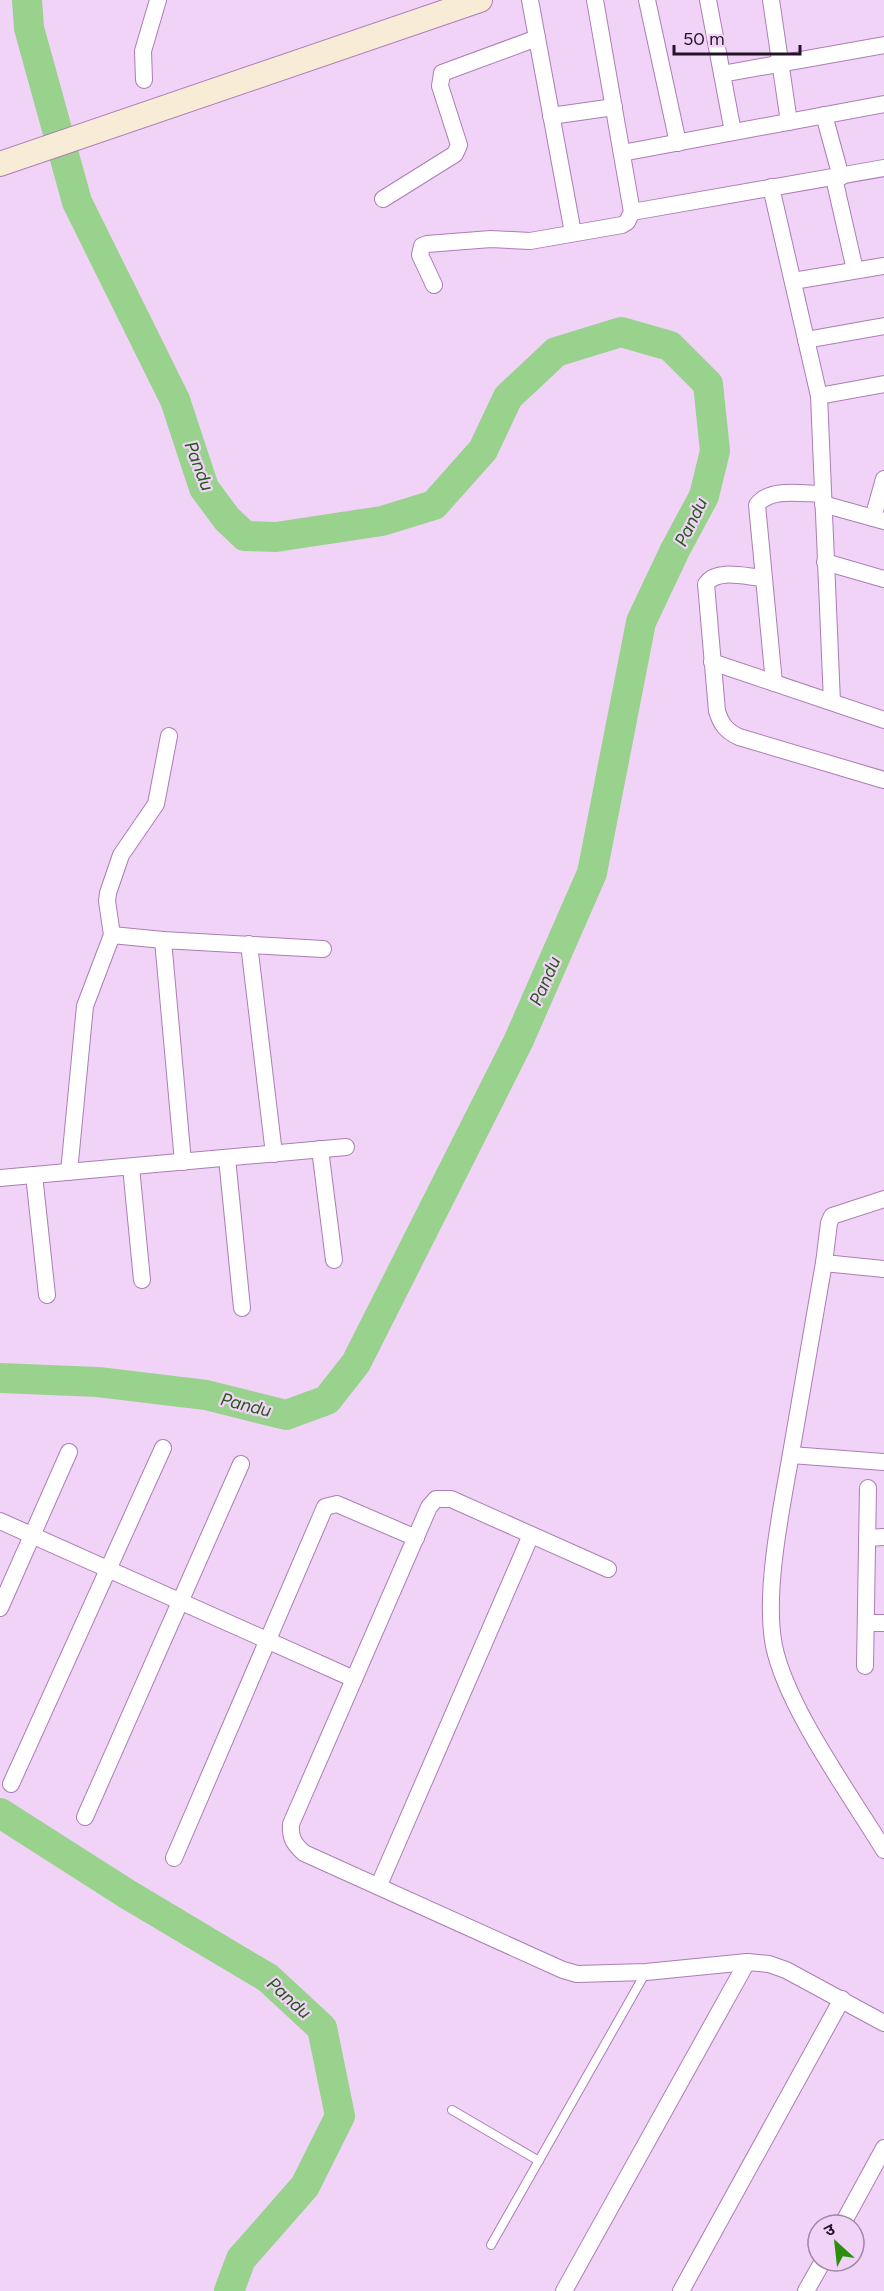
<svg xmlns="http://www.w3.org/2000/svg" width="884" height="2291" viewBox="0 0 884 2291" font-family="Figtree,'Noto Sans Devanagari',sans-serif">
  <style>
    .lines { fill: none; stroke-linecap: round; stroke-linejoin: round }
    .river { stroke: #98d28d; stroke-width: 30 }
    .lane-casing { stroke: #ac7db6; stroke-width: 10 }
    .street-casing { stroke: #ac7db6; stroke-width: 18 }
    .secondary-casing { stroke: #ac7db6; stroke-width: 26 }
    .lane { stroke: #fff; stroke-width: 8 }
    .street { stroke: #fff; stroke-width: 16 }
    .secondary { stroke: #f9ecd6; stroke-width: 24 }
    .labels { text-anchor: middle; dominant-baseline: central; stroke-width: 4.5; stroke-linejoin: round; paint-order: stroke }
    .water-label { font-size: 18px; font-style: italic; fill: #235917; stroke: #f1d3f7 }
  </style>
  <rect width="100%" height="100%" fill="#f1d3f7"/>
  <g class="lines">
    <g class="river">
      <path d="M0,1378L98,1382L206,1395L286,1415L327,1400L356,1363L518,1042L592,873L641,622L675,550L704,496L715,451L708,384L670,346L621,332L556,352L508,397L483,450L434,505L382,521L276,537L245,536L227,519L204,488L175,400L77,202L29,28L27,0"/>
      <path d="M0,1813L127,1894L268,1978L322,2028L340,2116L305,2186L241,2259L229,2291"/>
    </g>
    <defs>
      <g id="lane">
        <path d="M452,2110L539,2161"/>
        <path d="M491,2245L646,1972"/>
      </g>
      <g id="street">
        <path d="M530,0L573,233"/>
        <path d="M647,0L678,143"/>
        <path d="M708,0L733,132"/>
        <path d="M771,0L789,122"/>
        <path d="M722,74L884,45"/>
        <path d="M144,80L143,51L158,0"/>
        <path d="M824,115L841,177"/>
        <path d="M551,116L614,107"/>
        <path d="M622,153L884,104"/>
        <path d="M834,178L855,270"/>
        <path d="M771,187L819,396"/>
        <path d="M383,199L455,154L459,145L440,86L442,73L537,38"/>
        <path d="M632,212L884,168"/>
        <path d="M793,281L884,266"/>
        <path d="M434,285L420,255L422,246L427,244L491,239L530,241L622,225L627,222L632,212L595,0"/>
        <path d="M806,340L884,326"/>
        <path d="M823,504L884,521"/>
        <path d="M873,518L884,479"/>
        <path d="M825,562L884,579"/>
        <path d="M763,578C746,577 717,568 706,584L717,711C721,724 726,731 739,737L884,780"/>
        <path d="M712,662L884,720"/>
        <path d="M774,683L757,505C770,487 803,494 823,494"/>
        <path d="M832,702L819,396L884,384"/>
        <path d="M112,935L107,901L108,893L121,855L156,804L169,736"/>
        <path d="M249,944L274,1154"/>
        <path d="M320,1149L334,1260"/>
        <path d="M227,1158L242,1308"/>
        <path d="M183,1162L163,940L323,949"/>
        <path d="M131,1167L142,1280"/>
        <path d="M69,1172L85,1006L112,935L163,940"/>
        <path d="M34,1175L47,1295"/>
        <path d="M0,1178L346,1147"/>
        <path d="M824,1263L829,1223L832,1216L884,1199"/>
        <path d="M884,1269L824,1263C812,1330 801,1397 789,1465C780,1516 764,1595 774,1646C787,1708 850,1794 884,1850"/>
        <path d="M791,1455L884,1462"/>
        <path d="M0,1521L354,1679"/>
        <path d="M867,1538L884,1537"/>
        <path d="M608,1569L451,1499H436L429,1507L291,1824C290,1838 294,1844 304,1853L563,1970L577,1974L646,1972L747,1962L769,1964L786,1970L884,2023"/>
        <path d="M0,1608L69,1452"/>
        <path d="M866,1623H884"/>
        <path d="M865,1666L868,1488"/>
        <path d="M11,1784L163,1448"/>
        <path d="M85,1817L241,1464"/>
        <path d="M174,1858L325,1507L337,1504L416,1538"/>
        <path d="M379,1885L531,1535"/>
        <path d="M842,2225L884,2148"/>
        <path d="M564,2291L747,1962"/>
        <path d="M681,2291L842,1999"/>
        <path d="M806,2291L823,2261"/>
      </g>
      <path id="secondary" d="M0,164L480,0"/>
    </defs>
    <use href="#lane" class="lane-casing"/>
    <use href="#street" class="street-casing"/>
    <use href="#secondary" class="secondary-casing"/>
    <use href="#lane" class="lane"/>
    <use href="#street" class="street"/>
    <use href="#secondary" class="secondary"/>
  </g>
  <g class="labels">
    <g class="water-label">
      <text transform="translate(199 466) rotate(69)">Pandu</text>
      <text transform="translate(691 522) rotate(-64)">Pandu</text>
      <text transform="translate(545 981) rotate(-66)">Pandu</text>
      <text transform="translate(246 1405) rotate(14)">Pandu</text>
      <text transform="translate(289 1998) rotate(42)">Pandu</text>
    </g>
  </g>
  <g transform="translate(836 2243) rotate(333)"><circle r="28" fill="#f1d3f7" stroke="#a086a5" stroke-width="1.5"/>
  <path d="M0-4.5L10 22L0 15L-10 22Z" fill="#2a8f0c"/>
  <text y="-9" font-size="16" font-weight="bold" text-anchor="middle" fill="#26132a">उ</text>
  </g>
  <path d="M674 45v9h126v-9" fill="none" stroke="#26132a" stroke-width="3"/>
  <text x="683" y="45" font-size="18" fill="#26132a" stroke="#f1d3f7" stroke-width="4.5" paint-order="stroke">50 m</text>
</svg>
